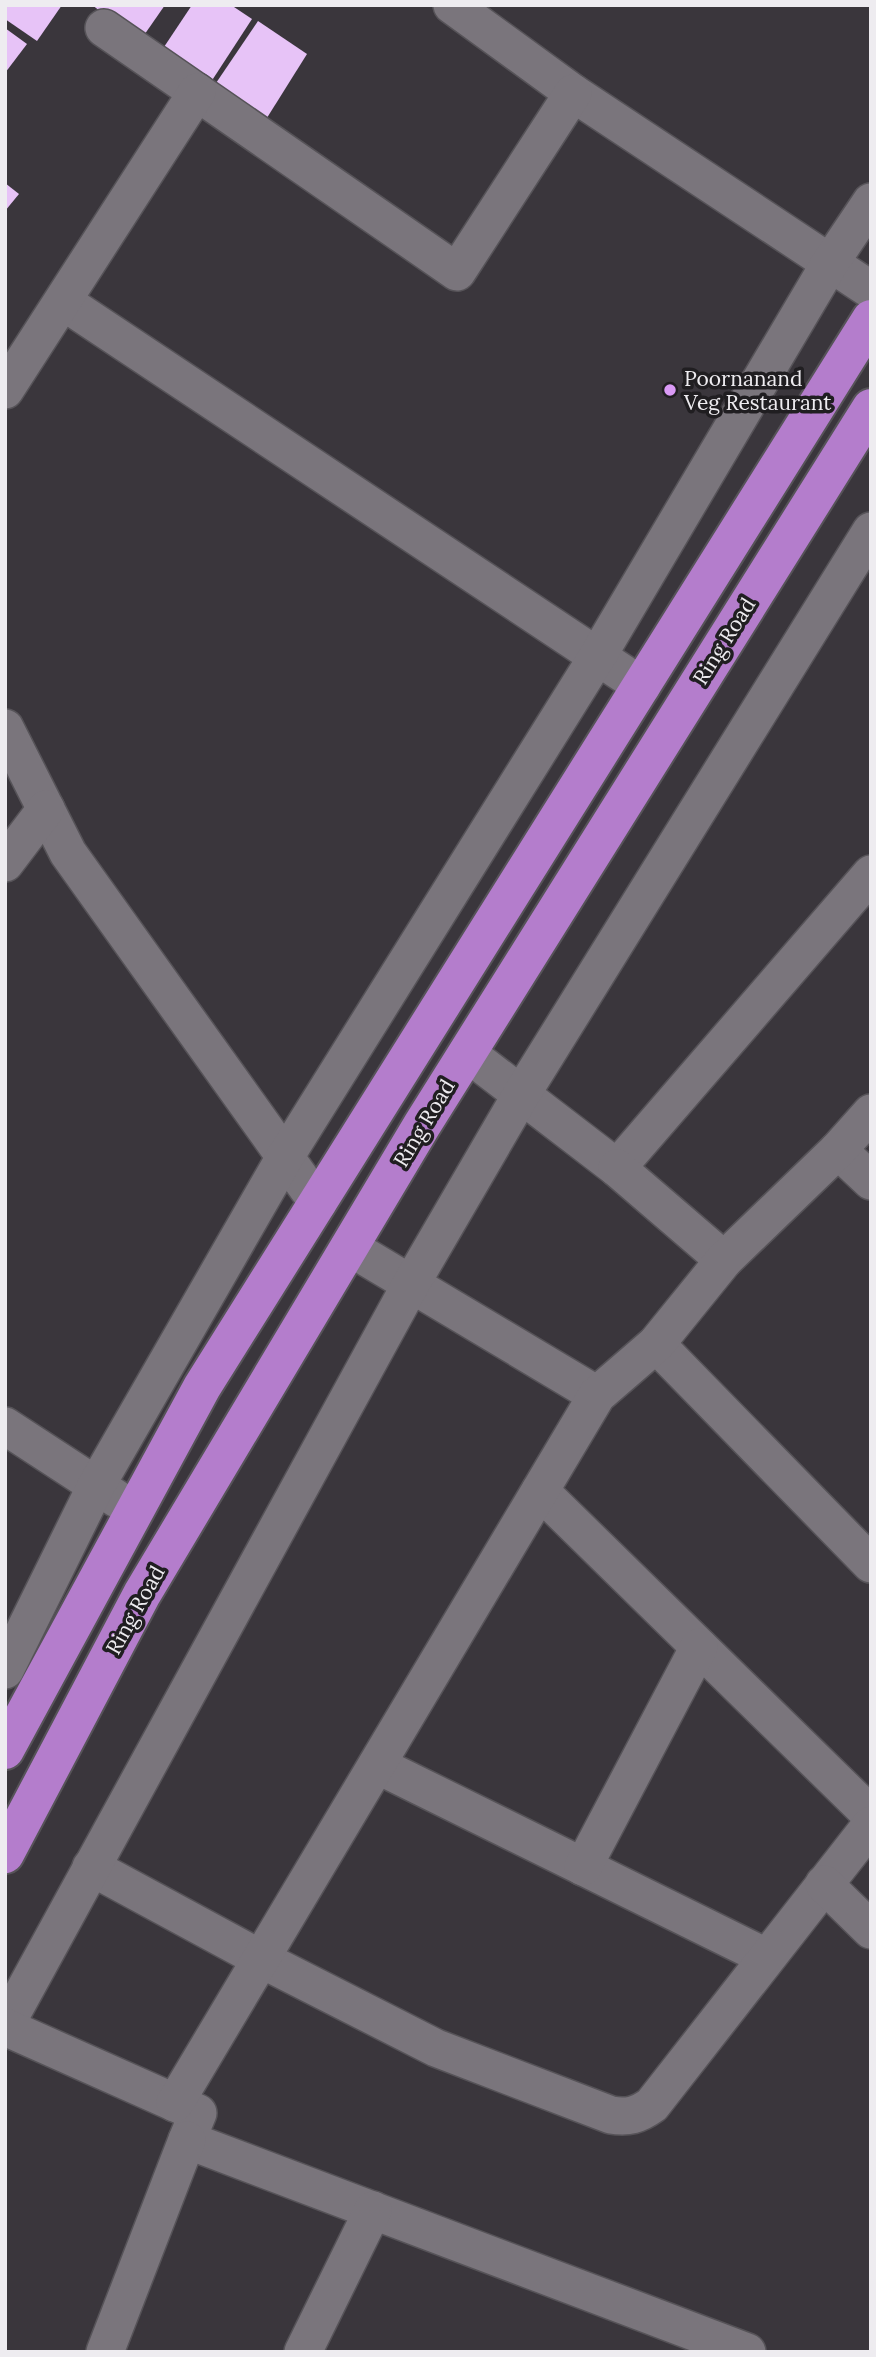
<svg xmlns="http://www.w3.org/2000/svg" width="876" height="2357" viewBox="0 0 876 2357" font-family="Lora,serif">
  <style>
    .building { fill: #e7c3f7 }
    .lines { fill: none; stroke-linecap: round; stroke-linejoin: round }
    .street-casing { stroke: #565358; stroke-width: 40 }
    .highway-casing { stroke: #565358; stroke-width: 42 }
    .street { stroke: #7a757c; stroke-width: 37 }
    .highway { stroke: #b47dcc; stroke-width: 38 }
    .poi-dot { fill: #da9af6; stroke: #201e21; stroke-width: 2.5 }
    .labels { text-anchor: middle; dominant-baseline: central; stroke-width: 7; stroke-linejoin: round; paint-order: stroke }
    .poi-label { font-size: 21px; fill: #eeecf0; stroke: #201e21; text-anchor: start }
    .street-label { font-size: 21px; fill: #eeecf0; stroke: #201e21 }
  </style>
  <rect width="100%" height="100%" fill="#3a363c"/>
  <g class="building">
    <path d="M5,5H62L37,41L5,19Z"/>
    <path d="M92,5H165L140,41Z"/>
    <path d="M192,5H231L252,19L209,85L160,53Z"/>
    <path d="M258,21L307,54L265,121L214,86Z"/>
    <path d="M5,28L27,44L5,73Z"/>
    <path d="M5,183L19,194L5,211Z"/>
  </g>
  <g class="lines">
    <defs>
      <g id="street">
        <path d="M452,5L573,93L871,290"/>
        <path d="M104,28L457,272L573,93"/>
        <path d="M64,302L642,686"/>
        <path d="M5,390L197,92"/>
        <path d="M5,728L68,853L318,1203"/>
        <path d="M5,863L46,809"/>
        <path d="M467,1053L617,1168L871,874"/>
        <path d="M838,1150L871,1181"/>
        <path d="M617,1168L724,1260"/>
        <path d="M349,1247L597,1395"/>
        <path d="M656,1344L871,1564"/>
        <path d="M5,1426L117,1499"/>
        <path d="M540,1491L871,1815"/>
        <path d="M5,1670L96,1486L285,1157L597,657L830,263L871,202"/>
        <path d="M377,1765L766,1957"/>
        <path d="M91,1867L261,1959L436,2048L611,2115C628,2118 638,2115 652,2105L871,1825"/>
        <path d="M583,1867L699,1647"/>
        <path d="M824,1884L871,1930"/>
        <path d="M5,2026L411,1284L521,1095L871,531"/>
        <path d="M5,2027L198,2113L187,2140L747,2352"/>
        <path d="M175,2103L597,1395L656,1344L724,1260L838,1150L871,1113"/>
        <path d="M105,2352L187,2140"/>
        <path d="M303,2352L373,2210"/>
      </g>
      <g id="highway">
        <path d="M5,1750L202,1387L871,319"/>
        <path d="M5,1854L142,1594L422,1125L871,408"/>
      </g>
    </defs>
    <use href="#street" class="street-casing"/>
    <use href="#highway" class="highway-casing"/>
    <use href="#street" class="street"/>
    <use href="#highway" class="highway"/>
  </g>
  <circle class="poi-dot" cx="670" cy="390" r="7"/>
  <g class="labels">
    <g class="poi-label">
      <text x="684" y="378">Poornanand<tspan x="684" dy="24">Veg Restaurant</tspan></text>
    </g>
    <g class="street-label">
      <text transform="translate(724 641) rotate(-58)">Ring Road</text>
      <text transform="translate(424 1123) rotate(-59)">Ring Road</text>
      <text transform="translate(135 1610) rotate(-61)">Ring Road</text>
    </g>
  </g>
  <rect width="876" height="2357" fill="none" stroke="#eeecf0" stroke-width="14"/>
</svg>
